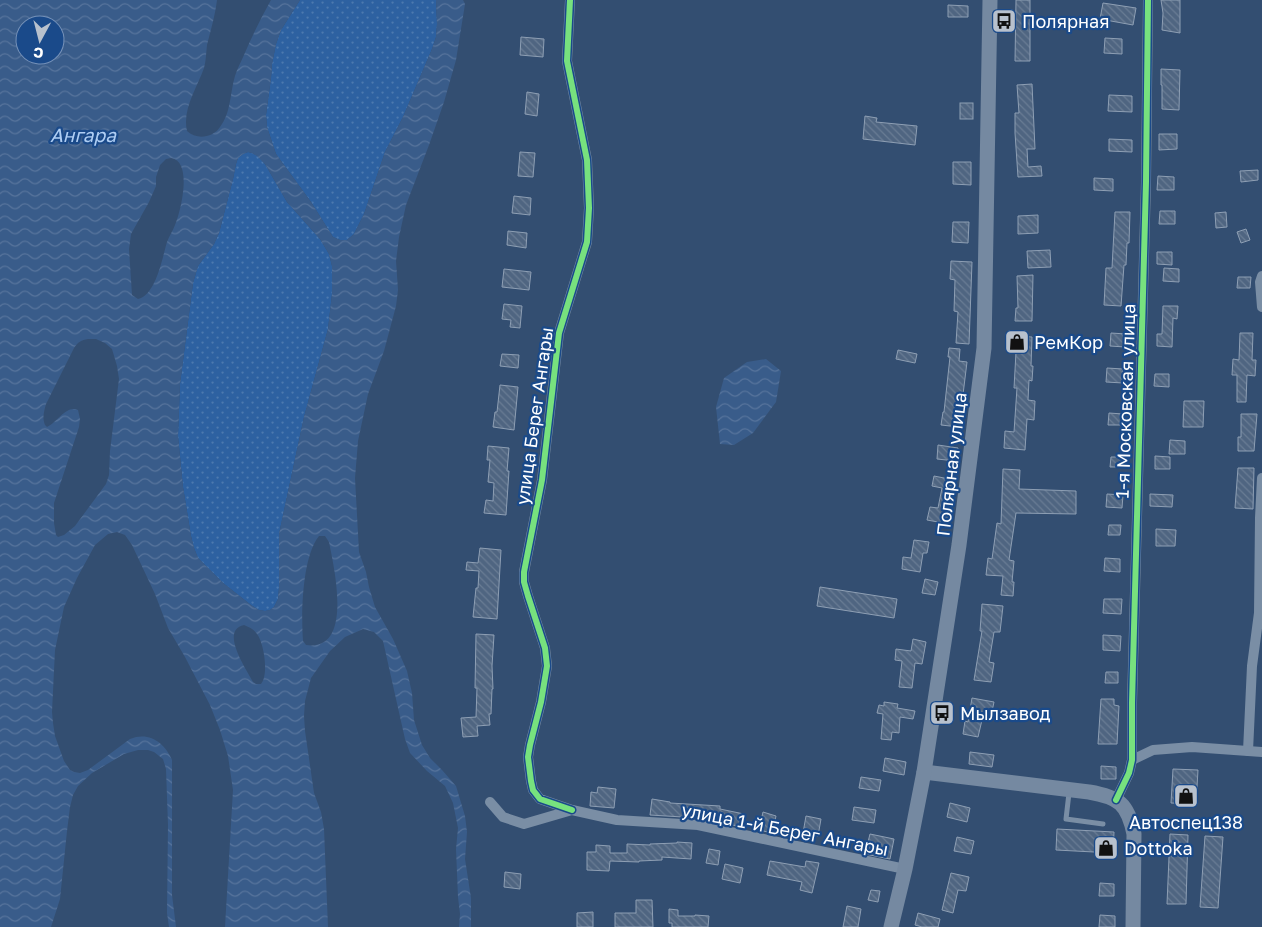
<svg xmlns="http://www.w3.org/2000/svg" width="1262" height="927" viewBox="0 0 1262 927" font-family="'Golos Text',sans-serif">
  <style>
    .grass { fill: url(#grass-dots) }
    .water { fill: url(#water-waves); fill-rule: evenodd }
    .building { fill: url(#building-back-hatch); stroke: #8e9fb4 }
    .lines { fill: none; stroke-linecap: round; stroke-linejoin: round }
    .lane { stroke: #7a8ea5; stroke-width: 5 }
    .street { stroke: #7a8ea5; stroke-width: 10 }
    .secondary { stroke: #7589a1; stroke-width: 15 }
    .cycleway-casing { stroke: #1a4a8a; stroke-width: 9 }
    .cycleway { stroke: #77e17e; stroke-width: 6 }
    .labels { text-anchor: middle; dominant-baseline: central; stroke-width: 4.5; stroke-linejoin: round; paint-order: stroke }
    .poi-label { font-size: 18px; fill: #fff; stroke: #1a4a8a; text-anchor: start }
    .street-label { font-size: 18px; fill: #fff; stroke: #1a4a8a }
    .water-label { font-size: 19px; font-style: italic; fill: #afcef4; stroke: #1a4a8a }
  </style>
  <defs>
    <pattern id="grass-dots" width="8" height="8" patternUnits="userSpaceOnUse" patternTransform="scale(1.25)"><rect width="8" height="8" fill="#2d61a1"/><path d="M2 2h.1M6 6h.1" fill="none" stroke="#4c79af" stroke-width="1.8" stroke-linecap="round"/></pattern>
    <pattern id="water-waves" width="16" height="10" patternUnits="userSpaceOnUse" patternTransform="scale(1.25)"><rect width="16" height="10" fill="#395c8a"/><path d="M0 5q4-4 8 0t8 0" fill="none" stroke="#57749c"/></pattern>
    <pattern id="building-back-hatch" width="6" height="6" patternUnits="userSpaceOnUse" patternTransform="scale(1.25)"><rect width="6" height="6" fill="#4f6581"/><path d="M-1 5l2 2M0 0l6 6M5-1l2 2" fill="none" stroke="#697c94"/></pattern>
  </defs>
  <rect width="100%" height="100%" fill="#334e71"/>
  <g class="grass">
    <path d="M300,0H436L437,24L436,37L432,49L403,117L385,152L364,214L354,234L347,240H340L333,237L311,202L276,154L267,127L266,115L271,78L272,64L276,44L281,30Z"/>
    <path d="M248,152L252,153L258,156L265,164L287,202L320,239L329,254L332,266V294L328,329L304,417L279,534V588L278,599L274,607L270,610L265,611L259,610L251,605L223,583L198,558L194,548L191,536L183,487L178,436L180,384L193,283L198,266L214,244L219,233L233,179L236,164L238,158L243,154Z"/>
  </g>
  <g class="water">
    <path d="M0,0H217C215,16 211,29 207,45C206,53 206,61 204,68C197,88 182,109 187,131C196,140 213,138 220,127C231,113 230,93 235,76C237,69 241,62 244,55C252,36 261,18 271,0H300L281,30L276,44L272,64L271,78L266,115L267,127L276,154L311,202L333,237L340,240H347L354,234L364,214L385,152L403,117L432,49L436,37L437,24L436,0H463L465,4L456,60L444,102L429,145L406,205L399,237L396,261L398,290L396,306L384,351L368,394L358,441L355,478L359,552L366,572L369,587L375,607L393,639L407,671L412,693L414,720L422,745L430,758L442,770L456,786L465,816L467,832L465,859L471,898V927H459L460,914L458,897L456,849L458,828L453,803L445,786L427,771L410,753L405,739L383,641L374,632L363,629L345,637L330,651L311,678L305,701L304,716L305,731L314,793L321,812L324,829L328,927H225L233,790L228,756L220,730L210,705L185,657L168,628L155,594L132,545L125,535L117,532L108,534L95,545L77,578L64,607L55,650L52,712L53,723L55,736L64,761L70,770L74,772L80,773L88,770L130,739C149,731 165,743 172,760V895L176,927H169L167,913L168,825L166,769L163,759L154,752L148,750H138L124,754L92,773L78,786L73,795L70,807L67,831L60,899L51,927H0ZM25,25H55V55H25ZM248,152L252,153L257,156L265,164L287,202L320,239L329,254L332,266V294L328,329L304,417L279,534V588L278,599L274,607L270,610L265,611L259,610L251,605L223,583L198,558L194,548L191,536L183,487L178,436L180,384L193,283L198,266L214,244L219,233L233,179L236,164L238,158L243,154ZM171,158C193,161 181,211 175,225C173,231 169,236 167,242C162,259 156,295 138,299L132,295L129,249L131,234L149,202L156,186V177L160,165L166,159ZM88,339H96L105,343L112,349L117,366L119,379L110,451L109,475L106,484L75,526L64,535L58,537L56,535L54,523V503L79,427L80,419L78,410C66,405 58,422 47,427L45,425C42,418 44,411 46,404L74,348C78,342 81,340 88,339ZM319,536H325L329,542C334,567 354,652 306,645L303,641C301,614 302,557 319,536ZM244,625C249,627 254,629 257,634C264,643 269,675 261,684H256L253,682C247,670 219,630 244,625Z"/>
    <path d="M766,359L781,371L776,402L753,433L734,445L720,444L716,407L724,378L747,362Z"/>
  </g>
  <g class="building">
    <path d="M1016,0H1030V61H1015Z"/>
    <path d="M1161,0H1180V33L1162,30L1163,13Z"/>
    <path d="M1103,3L1136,8L1133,25L1100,19Z"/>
    <path d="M948,5L968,6V17H948Z"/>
    <path d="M521,37L544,39L543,57L520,55Z"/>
    <path d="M1105,38L1122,39V54L1104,53Z"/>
    <path d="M1161,69L1180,70L1179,110L1162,109V85H1161Z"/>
    <path d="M1032,84L1035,149H1027L1028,167L1041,166L1042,176L1018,177L1015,133V113H1019L1017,85Z"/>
    <path d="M527,92L539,94L537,116L525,114Z"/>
    <path d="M1109,95L1132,96V112L1108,111Z"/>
    <rect x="960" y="103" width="13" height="16"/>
    <path d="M865,116L877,118L876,122L917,126L915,145L863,139Z"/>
    <path d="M1159,134H1177V149L1159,150Z"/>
    <path d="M1109,139L1132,140V152L1109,151Z"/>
    <path d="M520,152L535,153L533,177L518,176Z"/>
    <path d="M953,162H971V185L953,184Z"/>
    <path d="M1258,170V180L1241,182L1240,171Z"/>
    <path d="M1158,176L1174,177V190H1157Z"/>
    <path d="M1094,178L1113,179V191L1094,190Z"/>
    <path d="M514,196L531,198L530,215L512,213Z"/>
    <path d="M1160,211H1175V224H1159Z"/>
    <path d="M1115,212H1130L1129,243H1127L1126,265H1124L1121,306L1104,305L1106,268H1112Z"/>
    <path d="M1226,212L1227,227L1216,228L1215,213Z"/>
    <path d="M1038,215V233L1018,234V216Z"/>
    <path d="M953,222H969L968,243L952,242Z"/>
    <path d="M1246,229L1250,240L1241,243L1237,232Z"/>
    <path d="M508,231L527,233L526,248L507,245Z"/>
    <path d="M1050,250L1051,267L1028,268L1027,251Z"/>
    <path d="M1157,252H1172V265L1157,264Z"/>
    <path d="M951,261L972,262L969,344L956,343L958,312L954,311L955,280L950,279Z"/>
    <path d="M1164,268L1179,269V282L1163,281Z"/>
    <path d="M504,269L531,272L529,290L502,287Z"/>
    <path d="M1033,275L1032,321H1015L1016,308H1018L1017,276Z"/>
    <path d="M1238,277H1251L1250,288H1237Z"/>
    <path d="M504,304L522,306L520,328L510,327L511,320L502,319Z"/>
    <path d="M1163,306H1178L1177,319L1173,318L1172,347L1157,346V334H1162Z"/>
    <path d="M1111,333L1126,334L1125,347L1110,346Z"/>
    <path d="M1240,333H1253L1252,360H1256L1255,376L1247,375L1246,402H1237V375H1232L1233,359L1239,360Z"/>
    <path d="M1015,336L1032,337L1031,366H1033L1032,381L1029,380L1028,400L1035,401L1034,420L1027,419L1025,450L1004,448L1005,431L1014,432L1017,388H1014L1016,352H1014Z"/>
    <path d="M949,348L960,349L959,361L967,362L959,427L941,425L943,412H944L950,357H948Z"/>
    <path d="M898,350L917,354L915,363L896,359Z"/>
    <path d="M502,354L519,355L518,368L500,366Z"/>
    <path d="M1107,368L1123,369V383L1106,382Z"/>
    <path d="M1155,374H1169V387L1154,386Z"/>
    <path d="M500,385L518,387L514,430L493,427L495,412H497Z"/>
    <path d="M1184,401H1204L1203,427H1183Z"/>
    <path d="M1109,413L1123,414L1122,425H1108Z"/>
    <path d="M1241,414H1257L1254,451H1238V437H1241Z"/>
    <path d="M1170,440L1185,441V454H1169Z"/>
    <path d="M938,445L958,448L956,461L937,459Z"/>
    <path d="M488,446L509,448L507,471H509L506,515L484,513L486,500L493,501L494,483L488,482L490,460H487Z"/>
    <path d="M1155,456L1170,457V469H1155Z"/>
    <path d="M1111,457H1122V467H1110Z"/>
    <path d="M1238,468H1254L1253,509L1235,508Z"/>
    <path d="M1003,469L1020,470L1019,489L1076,491V514L1016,513L1009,560L1014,561L1012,582H1014L1013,596L1001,595L1003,576L986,575L988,558L992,559L997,523L1001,524Z"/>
    <path d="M934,476L954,480L949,524L927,520L930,507L938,508L942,488L932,486Z"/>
    <path d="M1107,494L1123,495L1122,508L1106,507Z"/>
    <path d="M1150,494L1173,495L1172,507L1150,506Z"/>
    <path d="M1109,525H1121L1120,535H1108Z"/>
    <path d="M1156,529L1176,530L1175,546H1156Z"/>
    <path d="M914,540L929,542L927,553H923L920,572L902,569L903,557L911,558Z"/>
    <path d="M480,548L501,550L497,619L473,617L476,588H478L479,571L466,570L467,562L478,563Z"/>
    <path d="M1105,558L1120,559V572L1104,571Z"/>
    <path d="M925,579L938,582L935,595L922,593Z"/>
    <path d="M820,587L897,599L894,618L817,606Z"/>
    <path d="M1104,599H1122L1121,614L1103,613Z"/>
    <path d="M982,604L1003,606L1000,632H994L989,662L994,663L991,682L974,680L982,631H980Z"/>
    <path d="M476,634L494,635L492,666L493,689H492L491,714H489L490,725L477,726L478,736L463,737L461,718L476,717L477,688H475Z"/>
    <path d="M1103,635L1121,636L1120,651L1103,650Z"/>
    <path d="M913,639L926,642L922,664L915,663L912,688L899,687L902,661L895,660L896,649L911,651Z"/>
    <path d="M1106,672H1118V683H1105Z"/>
    <path d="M972,698L994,702L990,721L982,720L978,737L963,734L965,721L968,722Z"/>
    <path d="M1101,699H1114V705L1119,706L1117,744H1098Z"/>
    <path d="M884,702L898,704L897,708L915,711L913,719L900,717L899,733L892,732L891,740L881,739L883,714L877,713L879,705L884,706Z"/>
    <path d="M970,752L994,755L992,767L969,764Z"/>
    <path d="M885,758L906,762L904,775L883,771Z"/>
    <path d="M1101,766L1116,767V779H1101Z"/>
    <path d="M1173,769L1198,770L1196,804L1171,803Z"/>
    <path d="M861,777L881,780L879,791L859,788Z"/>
    <path d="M598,787L616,789L614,808L590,806L591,792L597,793Z"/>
    <path d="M652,799L670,802V803L720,806V809L744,814L742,827L699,818L650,815Z"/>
    <path d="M950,803L970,808L967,822L947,817Z"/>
    <path d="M854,807L876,810L874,823L852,820Z"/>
    <path d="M763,812L776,816L772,833L759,830Z"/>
    <path d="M806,816L821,819L818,836L803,833Z"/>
    <path d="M1057,829L1114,832L1113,853L1056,850Z"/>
    <path d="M870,834L894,839L890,859L865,854Z"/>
    <path d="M1170,834L1188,835L1186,904H1167Z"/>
    <path d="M1205,836L1223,837L1218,908L1200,907Z"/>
    <path d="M957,837L974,841L971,854L954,851Z"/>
    <path d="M677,842L692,843L691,859L662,857V860L639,861V862L610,861L609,871L587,870V852H596V845L610,846V853H627V844L650,845V844L677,843Z"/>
    <path d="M709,849L720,851L718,865L706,863Z"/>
    <path d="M770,861L805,867L806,861L819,863L812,893L800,890L802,882L767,875Z"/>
    <path d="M725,864L743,868L740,883L722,879Z"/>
    <path d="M505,872L521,874L520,889L504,887Z"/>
    <path d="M951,873L969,877L966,891L958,890L953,913L942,910Z"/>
    <path d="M1100,883L1114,884V896H1099Z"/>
    <path d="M871,890L880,891L878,902L868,900Z"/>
    <path d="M636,900H652L653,927H615V913H636Z"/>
    <path d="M847,906L861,909L858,927H843Z"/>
    <path d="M669,909L678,910V916H695V915L709,916L708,927H672V923H669Z"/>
    <path d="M593,912V927H577V913Z"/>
    <path d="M918,913L940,919L938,927H922L915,925Z"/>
    <path d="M1100,915L1115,916V927H1099Z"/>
  </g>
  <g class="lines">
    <path class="lane" d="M1069,793L1066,819L1103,824"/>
    <g class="street">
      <path d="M570,0L567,61L587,160L589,208L587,242L559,333L542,480L524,572V582L528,596L545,648L547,666L541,702L530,745L528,757L531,781L533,790L540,799L572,810"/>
      <path d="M1262,276L1260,282L1262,307"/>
      <path d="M1248,751L1252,666L1259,613L1260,518L1262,478"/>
      <path d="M1132,760L1153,750L1192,747L1262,752"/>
      <path d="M1116,800L1129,773L1132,760V703L1146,182L1148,0"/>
      <path d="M490,802L503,817L524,824L572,810L617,820L698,825L905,869"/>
    </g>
    <g class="secondary">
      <path d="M924,772L1089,792C1119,797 1128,804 1134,834L1133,927"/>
      <path d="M891,927L905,869L924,772L959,545L984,348L990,0"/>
    </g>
    <defs>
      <g id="cycleway">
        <path d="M570,0L567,61L587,160L589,208L587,242L559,333L542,480L524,572V582L528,596L545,648L547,666L541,702L530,745L528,757L531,781L533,790L540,799L572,810"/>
        <path d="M1116,800L1129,773L1132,760V703L1146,182L1148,0"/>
      </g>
    </defs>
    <use href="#cycleway" class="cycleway-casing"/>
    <use href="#cycleway" class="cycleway"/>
  </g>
  <defs>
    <symbol id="bus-square" viewBox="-11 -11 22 22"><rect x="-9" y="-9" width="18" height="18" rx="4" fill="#b8c1cd" stroke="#1a4a8a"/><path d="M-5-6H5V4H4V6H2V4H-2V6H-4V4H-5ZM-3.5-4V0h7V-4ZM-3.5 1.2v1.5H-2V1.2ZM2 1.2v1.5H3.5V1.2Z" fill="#111"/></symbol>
    <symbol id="shop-square" viewBox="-11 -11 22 22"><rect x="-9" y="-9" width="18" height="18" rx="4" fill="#b8c1cd" stroke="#1a4a8a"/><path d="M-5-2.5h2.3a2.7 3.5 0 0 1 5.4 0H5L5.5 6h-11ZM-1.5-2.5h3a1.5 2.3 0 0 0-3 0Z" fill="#111"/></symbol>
  </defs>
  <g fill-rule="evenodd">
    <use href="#bus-square" x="990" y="7" width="28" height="28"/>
    <use href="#shop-square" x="1003" y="328" width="28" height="28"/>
    <use href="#bus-square" x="928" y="699" width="28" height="28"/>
    <use href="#shop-square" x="1172" y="782" width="28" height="28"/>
    <use href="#shop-square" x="1092" y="834" width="28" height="28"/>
  </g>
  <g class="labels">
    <g class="poi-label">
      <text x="1022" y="21">Полярная</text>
      <text x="1034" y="342">РемКор</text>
      <text x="960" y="713">Мылзавод</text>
      <text x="1186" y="822" text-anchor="middle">Автоспец138</text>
      <text x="1124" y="848">Dottoka</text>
    </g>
    <g class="street-label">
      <text transform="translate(1125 401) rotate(-88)">1-я Московская улица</text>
      <text transform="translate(534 416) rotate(-82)">улица Берег Ангары</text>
      <text transform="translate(951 464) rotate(-83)">Полярная улица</text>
      <text transform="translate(785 829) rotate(11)">улица 1-й Берег Ангары</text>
    </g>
    <g class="water-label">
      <text x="83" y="134">Ангара</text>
    </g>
  </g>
  <g transform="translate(40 40) rotate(187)"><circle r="24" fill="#1a4a8a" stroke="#7692b9"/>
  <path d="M0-4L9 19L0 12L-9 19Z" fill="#b8c1cd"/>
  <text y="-8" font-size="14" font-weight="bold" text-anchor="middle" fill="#ffffff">С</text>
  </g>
</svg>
